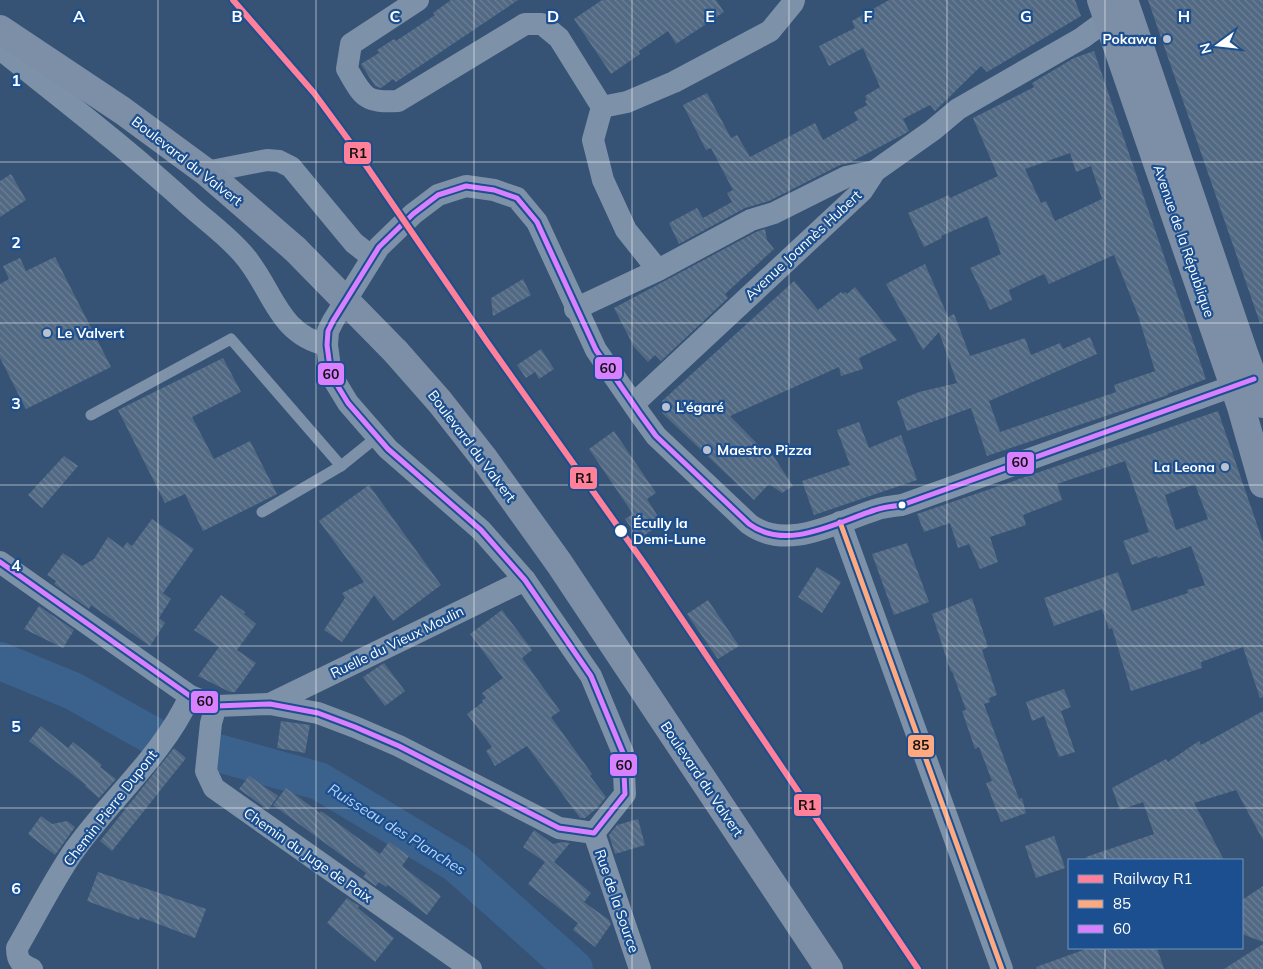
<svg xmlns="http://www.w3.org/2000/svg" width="1263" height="969" viewBox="0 0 1263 969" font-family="Mulish,sans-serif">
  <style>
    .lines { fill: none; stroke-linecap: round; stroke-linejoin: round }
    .river { stroke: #3b618d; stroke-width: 38 }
    .building { fill: url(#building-back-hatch); fill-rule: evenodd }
    .service { stroke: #7d92a8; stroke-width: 11 }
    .minor { stroke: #7d92a8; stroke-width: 22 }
    .primary { stroke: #7d8ea7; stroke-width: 28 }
    .primary-bridge { stroke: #7d8ea7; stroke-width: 28 }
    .bus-1-casing { stroke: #1b4f8f; stroke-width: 9 }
    .bus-2-casing { stroke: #1b4f8f; stroke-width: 9 }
    .bus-1 { stroke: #ffa980; stroke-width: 5 }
    .bus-2 { stroke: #d880ff; stroke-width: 5 }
    .rail-1-casing { stroke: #1b4f8f; stroke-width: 10 }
    .rail-1 { stroke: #ff8098; stroke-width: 6 }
    .grid { fill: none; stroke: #fff; stroke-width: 1; stroke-opacity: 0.55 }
    .poi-dot { fill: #b9c2ce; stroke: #1b4f8f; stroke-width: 2 }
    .bus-dot { fill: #fff; stroke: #1b4f8f; stroke-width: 2 }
    .labels { text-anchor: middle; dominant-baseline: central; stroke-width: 4.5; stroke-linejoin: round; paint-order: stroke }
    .poi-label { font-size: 14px; font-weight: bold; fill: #fff; stroke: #1b4f8f; text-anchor: start }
    .street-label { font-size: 14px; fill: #fff; stroke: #1b4f8f }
    .stop-label { font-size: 14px; font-weight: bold; fill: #fff; stroke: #1b4f8f; text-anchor: start }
    .water-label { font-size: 15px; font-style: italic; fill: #b5d3f5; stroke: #1b4f8f }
    .grid-label { font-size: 16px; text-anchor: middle; font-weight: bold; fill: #fff; stroke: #1b4f8f; stroke-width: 4.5; stroke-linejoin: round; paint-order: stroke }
    .line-badge { stroke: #1b4f8f; stroke-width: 2 }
    .pale-badge-label { font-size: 14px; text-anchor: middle; font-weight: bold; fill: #111 }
  </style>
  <defs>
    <pattern id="building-back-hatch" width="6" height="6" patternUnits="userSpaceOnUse" patternTransform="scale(1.25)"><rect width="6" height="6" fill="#526984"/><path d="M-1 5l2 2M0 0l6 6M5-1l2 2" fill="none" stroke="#6c8096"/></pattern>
  </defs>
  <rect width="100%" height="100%" fill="#365274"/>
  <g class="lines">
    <g class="river">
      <path d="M0,661L73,691L155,737"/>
      <path d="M218,753L319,781L457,864L574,969"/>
    </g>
  </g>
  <g class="building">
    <path d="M451,0H518L396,82L393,79L381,88L375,86L361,64L379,53L377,50L394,39L396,41L435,15L433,13Z"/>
    <path d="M602,0H716L724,12L676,44L668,31L639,51L640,54L611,74L574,19Z"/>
    <path d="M889,0H1075L1081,16L987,72L981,66L935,111L930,105L903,119L909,131L906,133L849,163L840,165L769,201L745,208L679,244L669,223L697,208L703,218L732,202L727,193L733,190L711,148L706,150L683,105L707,93L731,138L737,135L750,157L815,123L823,140L858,120L854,112L867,105L865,101L867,100L865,96L880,87L863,48L829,66L819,46L855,28L852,21Z"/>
    <path d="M1148,0H1263V322L1260,323Z"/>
    <path d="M1094,51L1206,379L1167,394L1168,395L987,456L971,408L907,431L897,401L919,392L957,383L939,332L923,350L886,284L925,264L948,317L954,314L970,356L1025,338L1031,355L1060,343L1063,349L1090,337L1097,354L989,401L1000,432L1116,392L1114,385L1155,371L1138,315L1114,255L1049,284L1044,274L1009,290L1012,300L990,310L970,268L1001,254L987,216L941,236L942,238L924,247L908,213L949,195L950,198L998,176L973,118L1034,87L1032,83L1074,58ZM1070,153L1076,172L1091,166L1102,199L1055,221L1046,201L1041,203L1025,169Z"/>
    <path d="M11,174L26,200L0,217V181Z"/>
    <path d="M765,229L767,240L774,249L725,294L728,298L661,361L655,355L648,362L634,347L614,308L756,232Z"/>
    <path d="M55,257L111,367L26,409L0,358V284L9,279L3,266L20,258L26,271Z"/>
    <path d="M523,279L531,295L493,316L491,298Z"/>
    <path d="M794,281L818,310L841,292L843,294L845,292L847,294L855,287L897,340L859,358L863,369L841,376L839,367L730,416L769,456L772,454L793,486L782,493L769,484L754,500L662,413V401Z"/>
    <path d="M541,349L554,369L539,379L535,372L526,378L517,365Z"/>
    <path d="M223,358L241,392L192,417L214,459L250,441L277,494L203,531L185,494L165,503L118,410Z"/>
    <path d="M1218,411L1263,542V697L1260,698L1243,647L1201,662L1202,668L1131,691L1112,628L1109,629L1102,609L1054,626L1044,598L1118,572L1132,611L1188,593L1187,590L1205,585L1191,546L1158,558L1157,556L1132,565L1123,541L1149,532L1125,461L1057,484L1062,500L1023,515L1026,525L990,537L998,562L980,569L969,544L958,548L950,523L924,532L917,514ZM1195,484L1208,519L1176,530L1165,495Z"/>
    <path d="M859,422L869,448L901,435L917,480L814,515L802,481L850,465L837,430Z"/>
    <path d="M614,431L656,493L647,499L662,523L639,539L625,519L633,514L589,449Z"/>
    <path d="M64,456L78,466L42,508L28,495Z"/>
    <path d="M369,485L441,585L393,621L374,595L342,642L324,630L345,598L342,593L364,582L319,521Z"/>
    <path d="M152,519L194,549L163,593L171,599L159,618L165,623L150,646L91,605L89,609L54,584L56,581L47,575L63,553L82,566L94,559L108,537L123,548L127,542L132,546Z"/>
    <path d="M907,543L929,602L894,615L872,554Z"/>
    <path d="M817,567L841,582L822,613L798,597Z"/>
    <path d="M221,595L245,612L244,614L256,624L237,650L256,663L235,692H230L198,676L219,647L194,630Z"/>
    <path d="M972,598L988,647L982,650L997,695L989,698L990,702L984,704L1019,799L1022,798L1026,813L1001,822L986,783L992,781L979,747L975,749L962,711L966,710L952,671L951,672L932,614Z"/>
    <path d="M708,600L739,646L718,659L687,614Z"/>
    <path d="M39,606L74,630L63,648L24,629Z"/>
    <path d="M502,610L532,650L522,658L560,711L551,717L592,774L590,776L606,797L597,808L585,818H580L527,746L495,766L486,751L492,747L467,714L483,702L482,700L486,698L482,693L503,678L470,634Z"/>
    <path d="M384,663L405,691L385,706L363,677Z"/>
    <path d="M1064,689L1071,707L1061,711L1075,752L1059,757L1044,716L1032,721L1026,702Z"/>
    <path d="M1263,711V840L1236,790L1194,803L1224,860H1087L1086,857L1154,834L1143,802L1120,810L1112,788L1166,759L1168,762L1199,741L1201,745Z"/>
    <path d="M281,721L310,725L305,753L277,748Z"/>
    <path d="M41,726L68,748L73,742L102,765L100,767L116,779L99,798L85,786L86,785L29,741Z"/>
    <path d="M174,748L186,758L112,851L100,841Z"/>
    <path d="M249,776L278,796L268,810L239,789Z"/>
    <path d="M286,788L320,813L321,811L380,854L389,842L409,856L402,866L441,896L427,915L388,885L386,887L379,882L376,886L363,877L366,873L273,805Z"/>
    <path d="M41,816L52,824L67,821L75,827L55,855L28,834Z"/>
    <path d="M638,819L645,845L615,854L609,835L617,825Z"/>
    <path d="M534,830L553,844L562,842L570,843L554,862L591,893L584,902L609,920L611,924L595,947L573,930L578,923L528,884L545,862L523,847Z"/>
    <path d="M1054,836L1065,868L1036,878L1025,846Z"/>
    <path d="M98,872L206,909L195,938L140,917L139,920L87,901Z"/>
    <path d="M1263,886V942L1242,934V900Z"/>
    <path d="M347,898L359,906L358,908L394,938L375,962L327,923Z"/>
    <path d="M1263,944V969H1224Z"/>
    <path d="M1089,948H1157L1164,969H1037L1036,967Z"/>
  </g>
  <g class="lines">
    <g class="service">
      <path d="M91,415L231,339L341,466L377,437"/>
      <path d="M262,512L341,466"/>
    </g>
    <g class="minor">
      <path d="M418,0L351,44L347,69C363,96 364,103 398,101L525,24H542L559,38L602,107L593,140L603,180L626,230L658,270"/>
      <path d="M0,49C65,101 130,151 191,207C208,222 227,236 242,253C273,287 276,334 327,345"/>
      <path d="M602,107L627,102L674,82L770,31L793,3L794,0"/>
      <path d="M206,172L267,160L279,161L291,167L354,243L372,257"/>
      <path d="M575,309L658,270L751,220L774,213L846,177L875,171"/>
      <path d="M633,403L641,397L862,191L875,171L933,130L958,109L1082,38L1108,19"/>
      <path d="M840,522L1002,969"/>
      <path d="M0,562L190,696L216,706L270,704L318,713L355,727L399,746L559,828L594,833L625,794L623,753L591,676L525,580L481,530L388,449L348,403L331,375L327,345L328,331L333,321L379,247L413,214L438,195L466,186L494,190L517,198L537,222L596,350L640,414L656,436L749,524C787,552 837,522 875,510C883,507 893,506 902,505L1250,380"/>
      <path d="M270,704L525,580"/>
      <path d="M216,706L211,723L206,771L214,788L471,969"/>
      <path d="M594,833L640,969"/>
      <path d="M32,969C21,964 17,961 17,948C35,917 51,885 71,855C107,802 163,756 190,696"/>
    </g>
    <g class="primary">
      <path d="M1101,0L1241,407L1263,484"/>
      <path d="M1124,0L1244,353L1263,404"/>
      <path d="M0,29L123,111L206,172L295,249"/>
      <path d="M396,352L440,402L483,457L559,563L829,969"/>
    </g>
    <path class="primary-bridge" d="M295,249L396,352"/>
    <defs>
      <path id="bus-1" d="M840,522L1002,969"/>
      <path id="bus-2" d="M0,562L190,696L216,706L270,704L318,713L355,727L399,746L559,828L594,833L625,794L623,753L591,676L525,580L481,530L388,449L348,403L331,375L327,345L328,331L333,321L379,247L413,214L438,195L466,186L494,190L517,198L537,222L596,350L640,414L656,436L749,524C787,552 837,522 875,510C883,507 893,506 902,505L1254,379"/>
    </defs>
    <use href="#bus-1" class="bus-1-casing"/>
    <use href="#bus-2" class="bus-2-casing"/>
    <use href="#bus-1" class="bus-1"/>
    <use href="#bus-2" class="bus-2"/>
    <defs>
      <path id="rail-1" d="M233,0L314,93L350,142L487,342L646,566L918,969"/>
    </defs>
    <use href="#rail-1" class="rail-1-casing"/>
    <use href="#rail-1" class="rail-1"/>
  </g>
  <path class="grid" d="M158,0V969M316,0V969M474,0V969M632,0V969M789,0V969M947,0V969M1105,0V860M0,162H1263M0,323H1263M0,485H1263M0,646H1263M0,808H1263M1105,948V969"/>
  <g class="poi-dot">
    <circle cx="1167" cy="39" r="5"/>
    <circle cx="47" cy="333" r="5"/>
    <circle cx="666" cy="407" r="5"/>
    <circle cx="707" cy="450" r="5"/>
    <circle cx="1225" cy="467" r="5"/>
  </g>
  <g class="bus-dot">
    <circle cx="902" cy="505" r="4.5"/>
    <circle cx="621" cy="531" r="7"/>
  </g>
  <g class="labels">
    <g class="poi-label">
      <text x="1157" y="39" text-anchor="end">Pokawa</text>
      <text x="57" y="333">Le Valvert</text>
      <text x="676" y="407">L’égaré</text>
      <text x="717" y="450">Maestro Pizza</text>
      <text x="1215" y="467" text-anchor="end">La Leona</text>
    </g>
    <g class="street-label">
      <text transform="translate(187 161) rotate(38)">Boulevard du Valvert</text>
      <text transform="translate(1184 241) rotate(71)">Avenue de la République</text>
      <text transform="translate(803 245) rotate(-43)">Avenue Joannès Hubert</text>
      <text transform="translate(472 446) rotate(53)">Boulevard du Valvert</text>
      <text transform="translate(397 642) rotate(-26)">Ruelle du Vieux Moulin</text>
      <text transform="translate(702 779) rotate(56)">Boulevard du Valvert</text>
      <text transform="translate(110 808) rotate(-52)">Chemin Pierre Dupont</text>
      <text transform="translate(308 855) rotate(35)">Chemin du Juge de Paix</text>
      <text transform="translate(617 901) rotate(71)">Rue de la Source</text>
    </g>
    <g class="stop-label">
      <text x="633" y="523">Écully la<tspan x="633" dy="16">Demi-Lune</tspan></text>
    </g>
    <g class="water-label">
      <text transform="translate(397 829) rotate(32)">Ruisseau des Planches</text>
    </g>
  </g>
  <g class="grid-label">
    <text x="79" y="22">A</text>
    <text x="237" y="22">B</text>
    <text x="395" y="22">C</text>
    <text x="553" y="22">D</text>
    <text x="710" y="22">E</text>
    <text x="868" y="22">F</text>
    <text x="1026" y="22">G</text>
    <text x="1184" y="22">H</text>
    <text x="16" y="86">1</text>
    <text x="16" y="248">2</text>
    <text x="16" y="409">3</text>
    <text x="16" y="571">4</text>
    <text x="16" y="732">5</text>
    <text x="16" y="894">6</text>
  </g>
  <g class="line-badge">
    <rect x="343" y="141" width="29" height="24" rx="5" fill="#ff8098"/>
    <rect x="594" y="356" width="29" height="24" rx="5" fill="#d880ff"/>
    <rect x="317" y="362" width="28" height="24" rx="5" fill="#d880ff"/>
    <rect x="1006" y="451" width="29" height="24" rx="5" fill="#d880ff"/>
    <rect x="569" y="466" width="29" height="24" rx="5" fill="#ff8098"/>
    <rect x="190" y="690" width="29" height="24" rx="5" fill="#d880ff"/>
    <rect x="907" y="734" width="28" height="24" rx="5" fill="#ffa980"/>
    <rect x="609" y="753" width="29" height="24" rx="5" fill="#d880ff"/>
    <rect x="793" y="793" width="29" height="24" rx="5" fill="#ff8098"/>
  </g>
  <g class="pale-badge-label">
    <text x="358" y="158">R1</text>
    <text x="608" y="373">60</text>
    <text x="331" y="379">60</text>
    <text x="1020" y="467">60</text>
    <text x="584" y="483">R1</text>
    <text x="205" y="706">60</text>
    <text x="921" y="750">85</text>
    <text x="624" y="770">60</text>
    <text x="807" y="810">R1</text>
  </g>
  <rect x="1068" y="859" width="175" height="90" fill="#1b4f8f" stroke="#7695bc"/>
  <rect x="1078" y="875" width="25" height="8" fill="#ff8098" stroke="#7695bc"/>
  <text x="1113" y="884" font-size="15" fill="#ffffff">Railway R1</text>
  <rect x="1078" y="900" width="25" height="8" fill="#ffa980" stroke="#7695bc"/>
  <text x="1113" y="909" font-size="15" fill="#ffffff">85</text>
  <rect x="1078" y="925" width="25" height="8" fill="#d880ff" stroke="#7695bc"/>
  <text x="1113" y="934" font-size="15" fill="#ffffff">60</text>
  <g transform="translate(1218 45) rotate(255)" stroke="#1b4f8f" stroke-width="4" paint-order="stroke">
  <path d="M0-4L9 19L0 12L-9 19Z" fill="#ffffff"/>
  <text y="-8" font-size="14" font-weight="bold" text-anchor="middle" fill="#ffffff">N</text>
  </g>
</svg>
